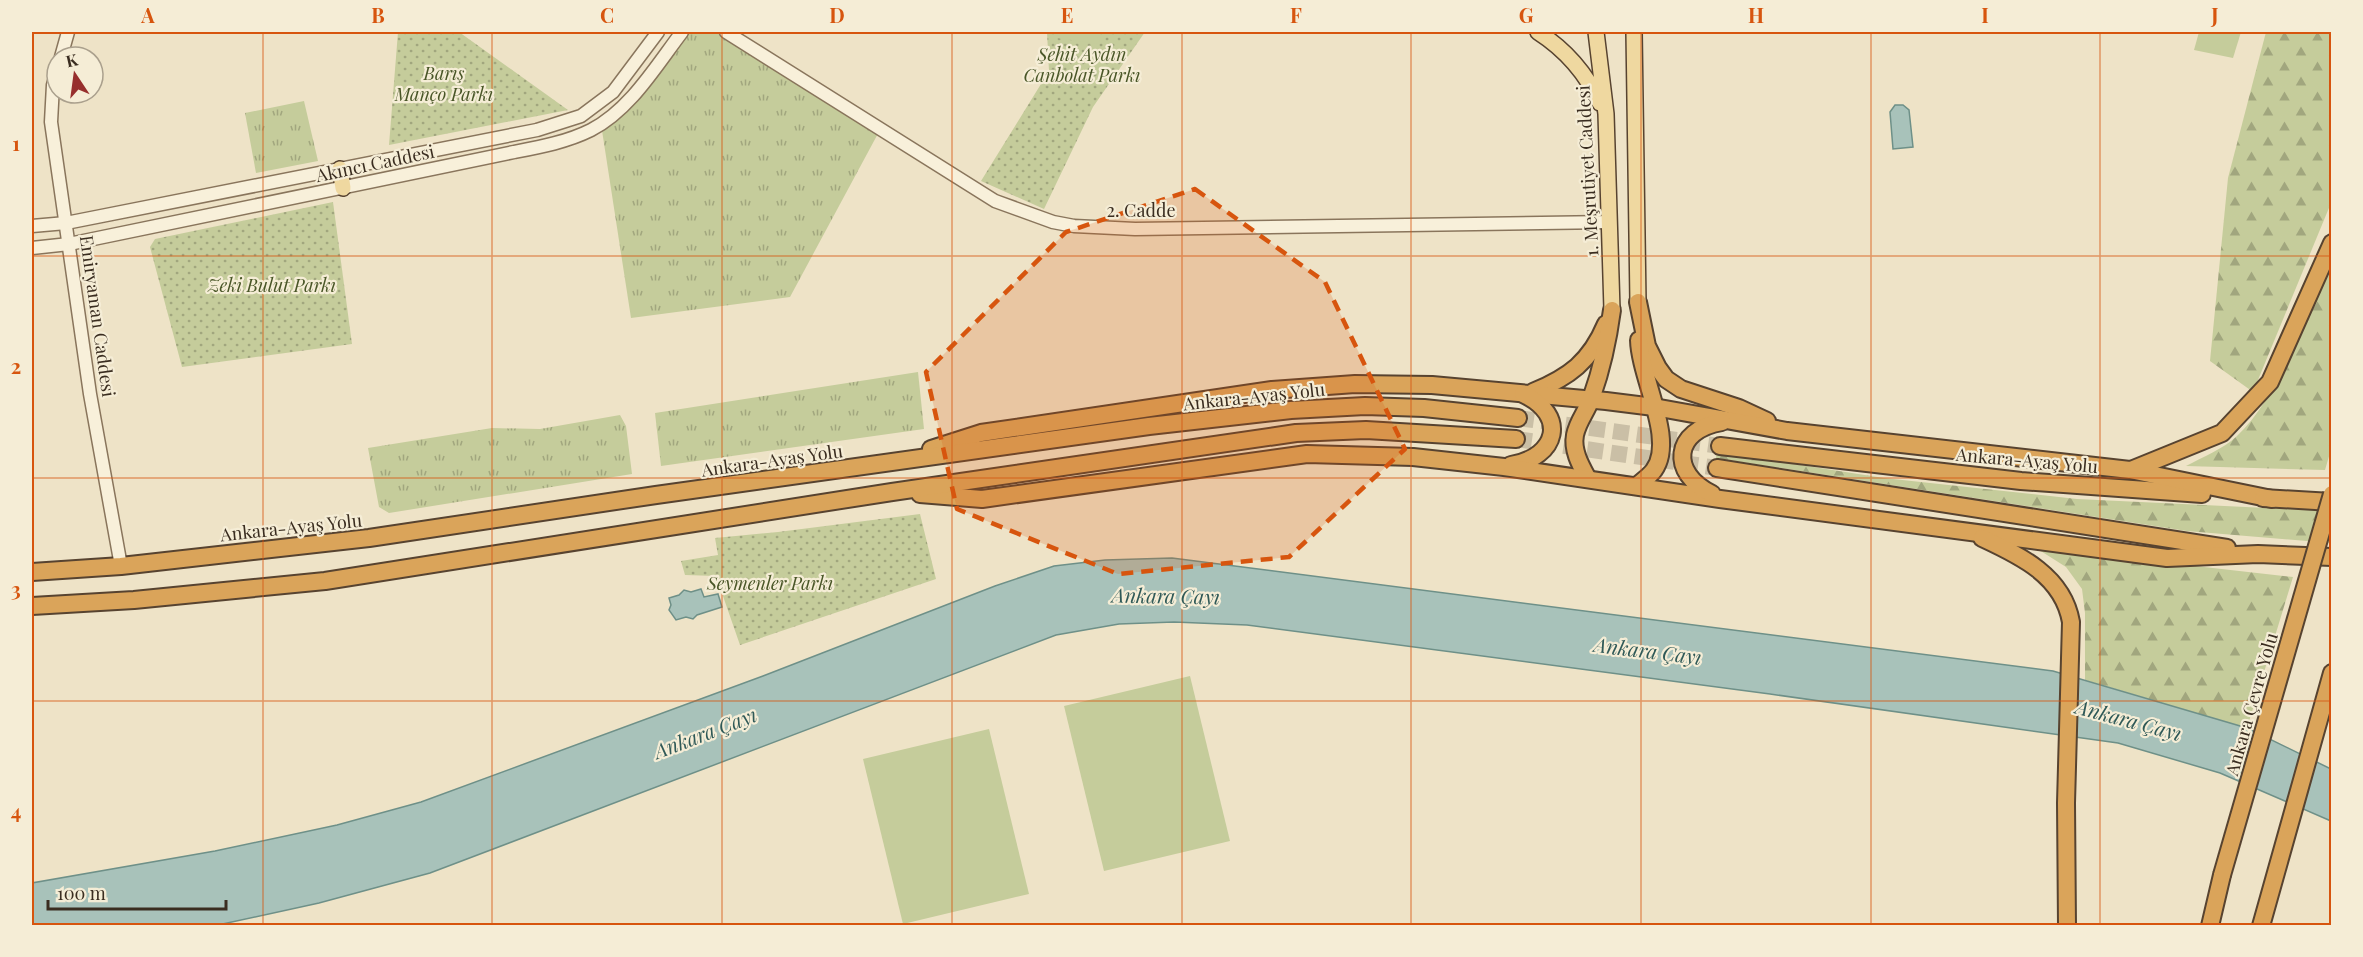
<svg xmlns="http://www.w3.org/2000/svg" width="2363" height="957" viewBox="0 0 2363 957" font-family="'Playfair Display',serif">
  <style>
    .grass { fill: url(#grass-tufts) }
    .forest { fill: url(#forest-firs) }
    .park { fill: url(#park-dots) }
    .garden { fill: #c5cc9b }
    .water { fill: #a8c2ba; stroke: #6e9088; stroke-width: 1.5 }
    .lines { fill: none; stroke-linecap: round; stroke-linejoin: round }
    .highway-tunnel { stroke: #cabfa6; stroke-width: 16; stroke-dasharray: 16 8; stroke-linecap: butt }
    .minor-casing { stroke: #89755c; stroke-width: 15 }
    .major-casing { stroke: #574330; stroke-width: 18 }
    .highway-casing { stroke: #574330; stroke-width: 20 }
    .minor { stroke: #f8f0da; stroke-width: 12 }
    .major { stroke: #efd8a0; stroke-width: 15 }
    .highway { stroke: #daa45a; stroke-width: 16 }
    .highway-bridge-casing { stroke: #574330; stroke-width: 20; stroke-linecap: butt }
    .highway-bridge { stroke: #daa45a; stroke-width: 16 }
    .marked { fill: #d7550e; fill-opacity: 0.2; stroke: #d7550e; stroke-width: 4.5; stroke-dasharray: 12 8; stroke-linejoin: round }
    .grid { fill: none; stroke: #d7550e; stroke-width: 1.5; stroke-opacity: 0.55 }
    .labels { text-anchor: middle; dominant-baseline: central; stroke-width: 4.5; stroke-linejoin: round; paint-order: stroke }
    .park-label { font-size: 18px; font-style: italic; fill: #495627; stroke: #f5edd6 }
    .street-label { font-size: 18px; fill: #3a2d20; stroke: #f5edd6 }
    .water-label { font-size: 20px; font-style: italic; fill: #2f5957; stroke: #f5edd6 }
    .neatline { fill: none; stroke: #d7550e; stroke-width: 2 }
    .grid-label { font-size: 20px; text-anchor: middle; font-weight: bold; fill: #d7550e }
  </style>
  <defs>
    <pattern id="grass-tufts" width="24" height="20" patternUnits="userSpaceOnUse" patternTransform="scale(1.5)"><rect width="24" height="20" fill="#c5cc9b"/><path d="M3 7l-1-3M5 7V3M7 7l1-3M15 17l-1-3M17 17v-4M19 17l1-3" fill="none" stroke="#a1a67e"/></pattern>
    <pattern id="forest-firs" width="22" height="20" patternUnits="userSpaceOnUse" patternTransform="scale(1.5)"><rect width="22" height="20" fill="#c5cc9b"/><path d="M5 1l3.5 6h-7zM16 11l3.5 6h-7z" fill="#a1a67e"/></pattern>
    <pattern id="park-dots" width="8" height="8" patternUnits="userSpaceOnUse" patternTransform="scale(1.5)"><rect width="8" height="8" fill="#c5cc9b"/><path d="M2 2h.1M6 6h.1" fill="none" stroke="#a1a67e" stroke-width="1.8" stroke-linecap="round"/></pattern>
  </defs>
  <rect width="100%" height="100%" fill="#eee3c7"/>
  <g class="grass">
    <path d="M680,32H726L881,128L790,297L631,318L601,124Z"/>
    <path d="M304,101L318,161L256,173L245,113Z"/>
    <path d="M918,372L924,429L661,466L655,413Z"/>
    <path d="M620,415L626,426L632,474L389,513L379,507L368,448L492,428L540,429Z"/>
  </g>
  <g class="forest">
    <path d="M2266,32H2331V203L2253,392L2210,361L2228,178Z"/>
    <path d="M2331,253L2332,446L2325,470L2186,466C2203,457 2223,449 2237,436C2281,395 2308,308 2331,253Z"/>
    <path d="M1717,452L1884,478L2077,499L2331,511V543L2187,531L1716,458Z"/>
    <path d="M2036,548L2293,577L2247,728L2085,680V613L2082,589L2066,567Z"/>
  </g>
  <g class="park">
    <path d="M398,32H459L568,110L389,145Z"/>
    <path d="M1047,32H1145L1093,107L1044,209L981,181L1049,71Z"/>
    <path d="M333,202L352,344L182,367L150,247L155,239Z"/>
    <path d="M920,514L936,579L740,645L716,576L685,575L681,561L718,555L715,538L778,532Z"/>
  </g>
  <g class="garden">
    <path d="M1058,32H1101L1099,44L1057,38Z"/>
    <path d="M2199,32H2241L2233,58L2194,50Z"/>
    <path d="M1190,676L1230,841L1104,871L1064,706Z"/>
    <path d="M989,729L1029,894L903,924L863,759Z"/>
  </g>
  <g class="water">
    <path d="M1895,105H1903L1909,110L1913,147L1893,149L1890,112Z"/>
    <path d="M1172,558L2053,671L2247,728L2331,769V821L2220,773L2118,743L1770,694L1247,625L1174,622L1119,624L1056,635L430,873L319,903L218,925L32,926V883L215,851L337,825L421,802L763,676L995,586L1054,566L1105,560Z"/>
    <path d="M701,589L704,597L718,594L722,607L697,615L693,619L686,617L676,620L669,610L671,605L669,598L679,595L684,590L691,592Z"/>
  </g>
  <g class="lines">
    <g class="highway-tunnel">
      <path d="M1518,418L1720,446"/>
      <path d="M1516,439L1717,468"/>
    </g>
    <defs>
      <g id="minor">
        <path d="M726,32L995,201L1053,222L1074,226L1135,229L1610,222"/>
        <path d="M61,57L68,32"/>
        <path d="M57,71L53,85L51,122L90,394L121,566"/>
        <path d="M32,226L66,223L537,130L581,116L613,92L658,32"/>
        <path d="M32,248L69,244L514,152C540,147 567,142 591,130C630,110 656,66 682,32"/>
      </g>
      <g id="major">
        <path d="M1538,32C1566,50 1586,73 1600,103"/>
        <path d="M1596,32L1606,114L1612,310"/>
        <path d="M1634,32L1638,302"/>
        <path d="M340,169L343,188"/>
      </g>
      <g id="highway">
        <path d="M1638,302L1647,346L1658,368L1666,379L1681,389L1739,408L1767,421"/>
        <path d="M1533,392C1569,377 1590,362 1606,324"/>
        <path d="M1720,446L2021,481L2202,494"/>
        <path d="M931,449L981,433L1272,390L1355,384L1432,385L1606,401L1654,407L1787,431L2130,470L2272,499"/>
        <path d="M1511,465C1558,457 1568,415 1523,394"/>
        <path d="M1717,468L2227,548"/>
        <path d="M2131,470L2222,433L2270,382L2332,243"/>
        <path d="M1588,479C1581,466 1572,451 1575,435C1578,420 1588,410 1592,396C1602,368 1608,340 1612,310"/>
        <path d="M1637,486C1642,481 1650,476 1654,470C1676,440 1640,378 1639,340"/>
        <path d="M920,494L982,499L1307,454L1413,457L1504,467L1720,499L2167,558L2258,554L2332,557"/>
        <path d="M1712,494C1669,473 1673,430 1722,422"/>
        <path d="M2263,498L2332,502"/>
        <path d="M1982,538C2021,556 2063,576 2071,622L2066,803L2067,926"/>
        <path d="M32,572L121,566L369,538L656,495L1149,426L1291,410L1365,406L1424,408L1518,418"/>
        <path d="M32,606L134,600L325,581L892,492L1296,433L1366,430L1516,439"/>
        <path d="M2210,926L2222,875"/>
        <path d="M2261,926L2332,673"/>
      </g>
    </defs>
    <use href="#minor" class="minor-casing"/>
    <use href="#major" class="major-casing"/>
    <use href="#highway" class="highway-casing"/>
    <use href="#minor" class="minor"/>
    <use href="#major" class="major"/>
    <use href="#highway" class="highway"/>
    <defs>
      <path id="highway-bridge" d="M2222,875L2332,494"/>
    </defs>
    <use href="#highway-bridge" class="highway-bridge-casing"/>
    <use href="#highway-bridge" class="highway-bridge"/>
  </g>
  <path class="marked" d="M1195,189L1325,282L1405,449L1289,557L1118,574L957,509L926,372L1066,232Z"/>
  <path class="grid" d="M263,32V926M492,32V926M722,32V926M952,32V926M1182,32V926M1411,32V926M1641,32V926M1871,32V926M2100,32V926M32,256H2332M32,478H2332M32,701H2332"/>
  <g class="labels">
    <g class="park-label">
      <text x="1082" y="54">Şehit Aydın<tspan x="1082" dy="21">Canbolat Parkı</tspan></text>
      <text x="444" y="73">Barış<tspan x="444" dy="21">Manço Parkı</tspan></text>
      <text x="272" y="285">Zeki Bulut Parkı</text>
      <text x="770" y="583">Seymenler Parkı</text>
    </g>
    <g class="street-label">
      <text transform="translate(375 163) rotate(-12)">Akıncı Caddesi</text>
      <text transform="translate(1587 171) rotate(-93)">1. Meşrutiyet Caddesi</text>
      <text x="1141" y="210">2. Cadde</text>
      <text transform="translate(98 316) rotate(82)">Emiryaman Caddesi</text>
      <text transform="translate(1254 396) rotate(-6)">Ankara-Ayaş Yolu</text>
      <text transform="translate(772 460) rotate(-8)">Ankara-Ayaş Yolu</text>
      <text transform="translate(2027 460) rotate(5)">Ankara-Ayaş Yolu</text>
      <text transform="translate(291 527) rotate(-6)">Ankara-Ayaş Yolu</text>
      <text transform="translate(2251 704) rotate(-74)">Ankara Çevre Yolu</text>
    </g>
    <g class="water-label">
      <text transform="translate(1166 595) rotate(1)">Ankara Çayı</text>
      <text transform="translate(1648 650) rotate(7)">Ankara Çayı</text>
      <text transform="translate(2129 719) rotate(15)">Ankara Çayı</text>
      <text transform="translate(705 732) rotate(-21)">Ankara Çayı</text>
    </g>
  </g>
  <rect width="2363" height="957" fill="none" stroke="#f5edd6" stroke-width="66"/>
  <g transform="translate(75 75) rotate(347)"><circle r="28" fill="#f5edd6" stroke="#aaa08d" stroke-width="1.5"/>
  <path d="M0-4.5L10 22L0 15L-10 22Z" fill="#972f2d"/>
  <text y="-9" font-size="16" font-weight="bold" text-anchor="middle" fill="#3a2d20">K</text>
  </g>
  <path d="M48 900v9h178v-9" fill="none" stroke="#3a2d20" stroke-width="3"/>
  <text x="57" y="900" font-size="18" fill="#3a2d20" stroke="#f5edd6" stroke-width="4.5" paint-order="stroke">100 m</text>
  <rect x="33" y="33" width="2297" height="891" class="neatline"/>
  <g class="grid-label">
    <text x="148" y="23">A</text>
    <text x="378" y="23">B</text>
    <text x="607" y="23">C</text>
    <text x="837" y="23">D</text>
    <text x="1067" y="23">E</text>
    <text x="1296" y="23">F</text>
    <text x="1526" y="23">G</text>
    <text x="1756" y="23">H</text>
    <text x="1985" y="23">I</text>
    <text x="2215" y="23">J</text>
    <text x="16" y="151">1</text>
    <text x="16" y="374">2</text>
    <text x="16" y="597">3</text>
    <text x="16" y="819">4</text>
  </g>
</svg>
